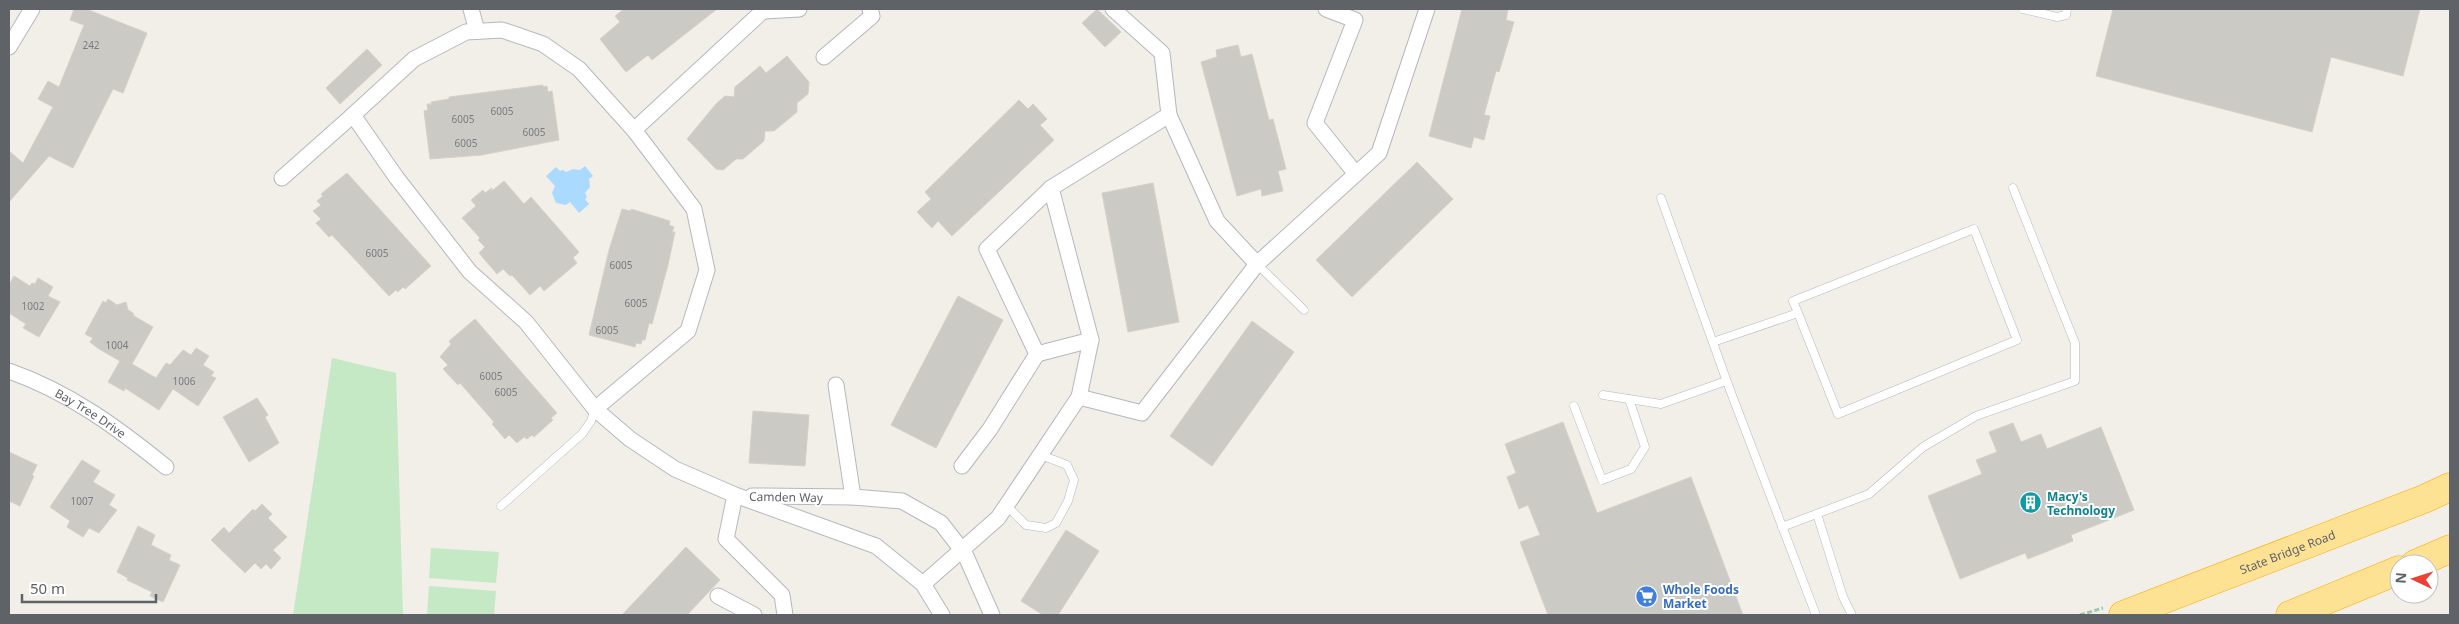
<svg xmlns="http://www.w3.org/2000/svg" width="2459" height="624" viewBox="0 0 2459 624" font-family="'Noto Sans',sans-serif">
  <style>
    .green { fill: #c5e8c5 }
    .water { fill: #aadaff }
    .building { fill: #cccac5; stroke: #d6d1c6 }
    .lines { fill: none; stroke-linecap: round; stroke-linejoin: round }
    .lane-casing { stroke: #b5b8bc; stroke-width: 9 }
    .street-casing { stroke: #b5b8bc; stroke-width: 17 }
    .highway-casing { stroke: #f9ab00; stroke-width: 29 }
    .path { stroke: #9cc7a9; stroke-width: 3; stroke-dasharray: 5 2.5; stroke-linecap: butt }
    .lane { stroke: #fff; stroke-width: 8 }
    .street { stroke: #fff; stroke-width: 15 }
    .highway { stroke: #fde293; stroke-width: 28 }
    .labels { text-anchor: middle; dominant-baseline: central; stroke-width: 4; stroke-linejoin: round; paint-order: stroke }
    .number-label { font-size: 10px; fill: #7a7d7f }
    .street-label { font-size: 12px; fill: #5f6368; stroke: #fff }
    .culture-label { font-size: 12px; font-weight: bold; fill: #0d838f; stroke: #fff; text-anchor: start }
    .shop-label { font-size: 12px; font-weight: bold; fill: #366cbe; stroke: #fff; text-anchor: start }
  </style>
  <rect width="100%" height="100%" fill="#f1efe8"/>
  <g class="green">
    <path d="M332,358L396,373L403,615H293Z"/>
    <path d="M431,548L499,552L496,583L429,578Z"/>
    <path d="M429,586L496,591L494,615H427Z"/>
  </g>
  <path class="water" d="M585,166L593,176L589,179L590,187L585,193L587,197L585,199L589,204L579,213L570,202L566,205L556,203L552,193L555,186L546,176L556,167L560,171L563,170L566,172L573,169L580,170Z"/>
  <g class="building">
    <path d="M74,9H86L147,33L123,93L113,89L73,168L49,156L9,202V151L23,163L53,107L38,99L48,81L59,87L84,25L70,20Z"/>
    <path d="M624,9H717L652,60L648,55L626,72L600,39L620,22L615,16Z"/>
    <path d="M1097,9L1121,32L1105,47L1082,23Z"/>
    <path d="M1462,9H1508L1506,20L1514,22L1499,72L1496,71L1484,115L1490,116L1484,140L1474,137L1471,148L1429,136Z"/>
    <path d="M2113,9H2420L2403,76L2331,57L2312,132L2096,76Z"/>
    <path d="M1238,45L1241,57L1252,54L1269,120L1273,119L1286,169L1278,171L1283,191L1262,196L1261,189L1237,196L1201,62L1217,57L1216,50Z"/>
    <path d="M367,49L382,65L340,104L326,88Z"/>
    <path d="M787,56L809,82L808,94L797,103V112L774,131H765L764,141L743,159H736L723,170L716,169L687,139L716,104L725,96L734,97L735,87L760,66L766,73Z"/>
    <path d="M543,85V87L547,86L548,92L552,91L559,140L482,155L430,159L424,111L428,110L427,104H432L431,102L449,99V97Z"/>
    <path d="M1019,100L1028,109L1033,104L1047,119L1040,125L1054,140L952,236L938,221L932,228L917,212L931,199L925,192Z"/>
    <path d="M1417,162L1453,199L1352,297L1316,260Z"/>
    <path d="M347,173L431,266L405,289L403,287L398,292L396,290L389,296L332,235L329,237L316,223L321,219L313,211L321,205L317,201L323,196L321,194Z"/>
    <path d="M504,181L524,204L531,197L579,252L573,258L577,263L544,291L540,286L530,295L512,275L510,276L503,269L497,274L479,253L485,247L478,240L480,238L462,218L476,206L471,200L483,190L485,193L492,188V191Z"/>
    <path d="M1153,183L1179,322L1128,332L1102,193Z"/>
    <path d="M622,209L631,211V209L670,221L669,225L674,227L672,232H675L668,265L652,324L649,323L645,340H642L641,344L636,343L635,347L589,335L609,250Z"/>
    <path d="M14,276L30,286L32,283L35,284L38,278L53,287L48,296L60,302L39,337L23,328L26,324L9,313V285Z"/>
    <path d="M958,296L1003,320L936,448L891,425Z"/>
    <path d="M108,299L117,305L126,302L128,310L133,313L134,316L153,327L132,364L156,378L166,363L170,365L183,350L191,355L196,348L209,356L203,365L214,372L211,376L216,378L198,406L173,389L159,410L125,388L124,391L108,382L120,361L99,349L90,342L93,338L85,334L103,301L106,303Z"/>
    <path d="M475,319L557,413L551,418L553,420L534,437L532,435L527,439L524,437L517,443L509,435L505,439L492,424L494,422L460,383L458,385L443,369L448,365L440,357L451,344L449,341Z"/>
    <path d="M1252,321L1294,352L1212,466L1170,436Z"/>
    <path d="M257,398L268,415L265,417L279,443L249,462L223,417Z"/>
    <path d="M753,411L809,415L805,466L749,463Z"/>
    <path d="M1563,422L1597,513L1691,477L1743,615H1548L1520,542L1540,535L1528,505L1519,509L1507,477L1516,473L1505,444Z"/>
    <path d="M2013,423L2021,442L2041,434L2047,449L2101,427L2134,510L2071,535L2073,541L2028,559L2025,553L1960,579L1928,496L1982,474L1976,460L1997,452L1989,432Z"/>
    <path d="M9,452L37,465L32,475L34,476L20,506L9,501Z"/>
    <path d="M82,460L100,471L93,482L115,495L109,505L117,510L99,533L89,528L83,537L67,527L70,521L50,507Z"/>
    <path d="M262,504L272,514L268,518L287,537L273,550L281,558L271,569L266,564L261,569L255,563L245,573L211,540L224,527L229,533L253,509L255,511Z"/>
    <path d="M138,526L155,535L151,545L171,555L169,560L180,565L163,602L150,596L152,592L127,580L128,578L117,572Z"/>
    <path d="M1066,530L1099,551L1058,615H1043L1021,601Z"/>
    <path d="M686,547L720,580L687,615H622Z"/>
  </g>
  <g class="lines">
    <defs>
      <g id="lane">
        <path d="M2023,9L2057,17L2066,15L2067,9"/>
        <path d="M1661,198L1730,390L1816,615"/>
        <path d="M1257,264L1304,310"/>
        <path d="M1713,342L1798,313L1838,414L2017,340L1974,229L1793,301L1798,313"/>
        <path d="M1603,395L1661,404L1726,381"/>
        <path d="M1574,406L1602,480L1631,469L1645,447L1629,399"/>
        <path d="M1006,505L1026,525L1046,528L1056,523L1068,501L1074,480L1067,465L1041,455"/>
        <path d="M501,506L582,434L591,421L595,409"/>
        <path d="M1817,514L1843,597L1852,615"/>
        <path d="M1782,527L1869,494L1923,447L1976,416L2075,381V343L2013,188"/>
      </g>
      <g id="street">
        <path d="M471,9L477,31"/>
        <path d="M765,9L634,130L694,209L707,270L688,331L595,409L630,439L675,469L735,495L876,546L923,584L942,615"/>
        <path d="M1113,9L1162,53L1169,115"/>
        <path d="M1326,9L1355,20L1315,123L1356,174"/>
        <path d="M765,11L799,9"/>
        <path d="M9,47L32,9"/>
        <path d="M824,57L872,16L870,9"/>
        <path d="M282,178L353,115"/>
        <path d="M1051,188L987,249L1037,354L1091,340"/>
        <path id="s1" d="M9,371C69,392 118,428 166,467"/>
        <path d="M836,385L853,497"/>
        <path d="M1079,397L1091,340L1051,188L1169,115L1217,221L1257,264"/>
        <path d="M595,409L526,322L470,272L396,177L353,115L414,59L466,32L502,30L543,44L579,69L634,130"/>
        <path d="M962,466L990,429L1037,354"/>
        <path d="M735,495L726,539L782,595L785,615"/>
        <path d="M752,496L853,497L902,501L941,523L965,554L992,615"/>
        <path d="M923,584L998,518L1079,397L1142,413L1257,264L1379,153L1427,9"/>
        <path d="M718,596L754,615"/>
      </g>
      <g id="highway">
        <path d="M2415,564L2450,549"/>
        <path id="s2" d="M2123,615L2424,499L2450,487"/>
        <path d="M2290,615L2399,570"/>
      </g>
    </defs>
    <use href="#lane" class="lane-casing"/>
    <use href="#street" class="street-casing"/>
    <use href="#highway" class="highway-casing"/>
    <path class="path" d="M2080,615L2103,608"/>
    <use href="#lane" class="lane"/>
    <use href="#street" class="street"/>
    <use href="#highway" class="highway"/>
  </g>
  <defs>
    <symbol id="building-disc" viewBox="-11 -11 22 22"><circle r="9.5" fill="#0f9aa8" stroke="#fff"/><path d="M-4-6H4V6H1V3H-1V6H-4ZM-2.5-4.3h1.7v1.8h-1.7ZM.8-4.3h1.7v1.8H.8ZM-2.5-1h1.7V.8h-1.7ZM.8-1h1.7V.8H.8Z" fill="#fff"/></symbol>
    <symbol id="supermarket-disc" viewBox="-11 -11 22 22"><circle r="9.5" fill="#3f7fe0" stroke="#fff"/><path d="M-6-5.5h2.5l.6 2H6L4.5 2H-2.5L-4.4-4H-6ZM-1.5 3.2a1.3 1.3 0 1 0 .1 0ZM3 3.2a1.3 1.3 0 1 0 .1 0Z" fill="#fff"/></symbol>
  </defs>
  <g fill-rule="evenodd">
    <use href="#building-disc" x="2018" y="490" width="25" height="25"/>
    <use href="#supermarket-disc" x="1634" y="584" width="25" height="25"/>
  </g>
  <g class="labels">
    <g class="number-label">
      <text x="91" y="45">242</text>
      <text x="502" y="111">6005</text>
      <text x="463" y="119">6005</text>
      <text x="534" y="132">6005</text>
      <text x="466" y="143">6005</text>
      <text x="377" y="253">6005</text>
      <text x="621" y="265">6005</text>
      <text x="636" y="303">6005</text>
      <text x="33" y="306">1002</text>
      <text x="607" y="330">6005</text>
      <text x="117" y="345">1004</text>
      <text x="491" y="376">6005</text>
      <text x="184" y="381">1006</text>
      <text x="506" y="392">6005</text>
      <text x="82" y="501">1007</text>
    </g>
    <g class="street-label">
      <text stroke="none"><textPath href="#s1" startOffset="92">Bay Tree Drive</textPath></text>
      <text transform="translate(786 497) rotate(1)">Camden Way</text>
      <text stroke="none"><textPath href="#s2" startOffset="176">State Bridge Road</textPath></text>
    </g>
    <g class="culture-label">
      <text x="2047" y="496">Macy's<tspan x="2047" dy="14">Technology</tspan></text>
    </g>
    <g class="shop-label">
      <text x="1663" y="589">Whole Foods<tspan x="1663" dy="14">Market</tspan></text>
    </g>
  </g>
  <rect width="2459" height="624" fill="none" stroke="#5f6368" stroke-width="20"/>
  <g transform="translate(2414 579) rotate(274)"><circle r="24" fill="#ffffff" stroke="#bfc1c3"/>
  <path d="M0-4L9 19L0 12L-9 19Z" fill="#ea4335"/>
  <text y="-8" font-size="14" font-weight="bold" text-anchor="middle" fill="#5f6368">N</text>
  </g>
  <path d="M22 594v8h134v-8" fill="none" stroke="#5f6368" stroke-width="2.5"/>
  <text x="30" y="594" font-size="15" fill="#5f6368" stroke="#ffffff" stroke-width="4" paint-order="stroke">50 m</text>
</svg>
